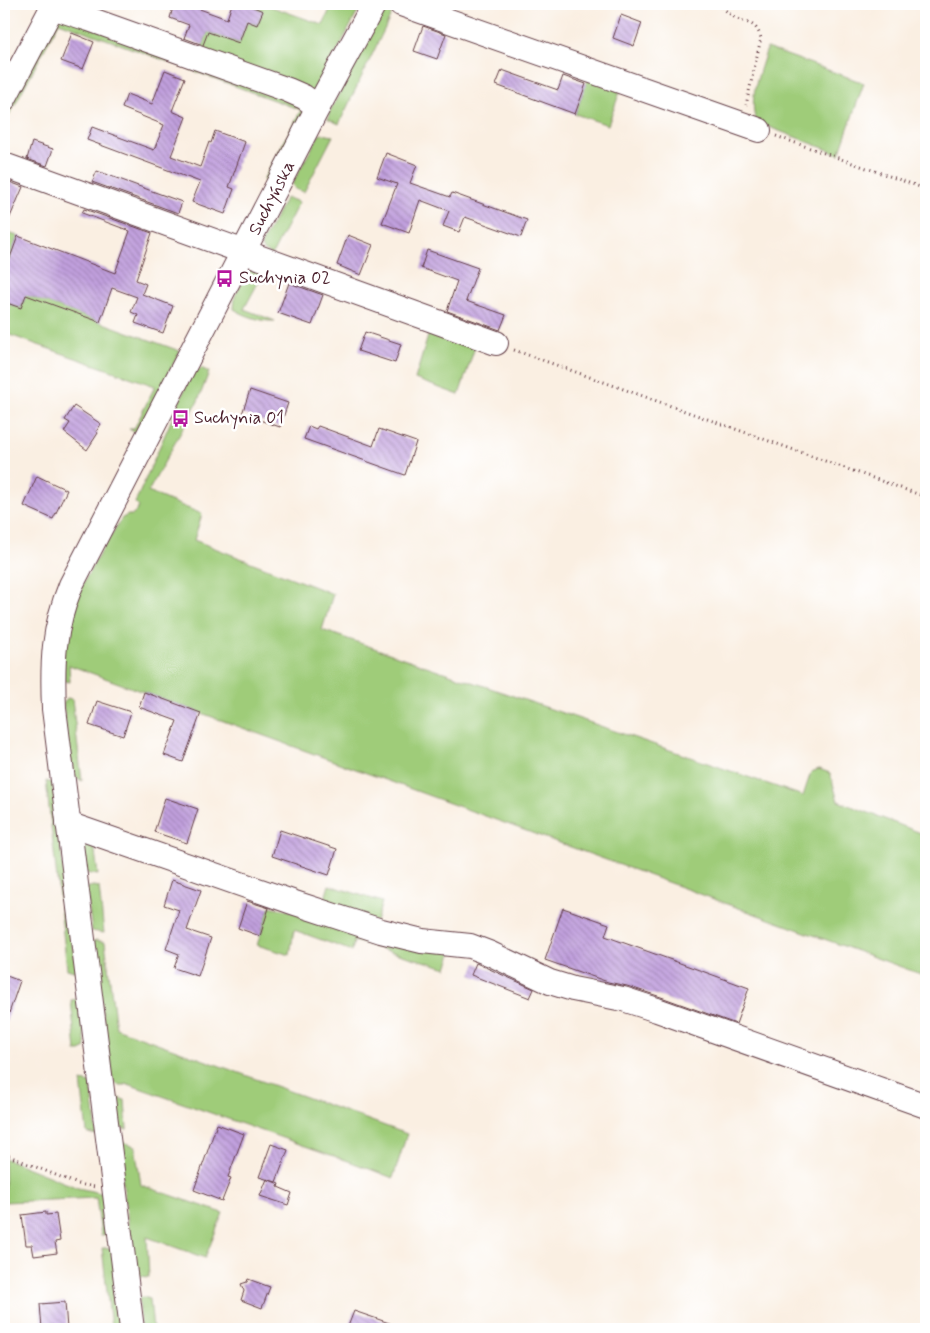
<svg xmlns="http://www.w3.org/2000/svg" width="930" height="1333" viewBox="0 0 930 1333" font-family="Mynerve,sans-serif">
  <style>
    .green { fill: #9fcc79; stroke: #747652 }
    .building { fill: url(#building-back-hatch) }
    .lines { fill: none; stroke-linecap: round; stroke-linejoin: round }
    .minor-casing { stroke: #643e46; stroke-width: 26 }
    .path { stroke: #643e46; stroke-width: 3; stroke-dasharray: 1 4; stroke-linecap: butt }
    .minor { stroke: #fff; stroke-width: 24 }
    .labels { text-anchor: middle; dominant-baseline: central; stroke-width: 5; stroke-linejoin: round; paint-order: stroke }
    .street-label { font-size: 18px; fill: #4a1f2b; stroke: #fff }
    .poi-label { font-size: 18px; fill: #4a1f2b; stroke: #fff; text-anchor: start }
  </style>
  <defs>
    <pattern id="building-back-hatch" width="6" height="6" patternUnits="userSpaceOnUse" patternTransform="scale(1.25)"><rect width="6" height="6" fill="#c1a0de"/><path d="M-1 5l2 2M0 0l6 6M5-1l2 2" fill="none" stroke="#9f82b4"/></pattern>
  </defs>
  <rect width="100%" height="100%" fill="#fff"/>
  <filter id="ink" filterUnits="userSpaceOnUse"><feTurbulence type="fractalNoise" baseFrequency=".02" numOctaves="2"/><feDisplacementMap in="SourceGraphic" scale="10" xChannelSelector="R" yChannelSelector="G"/><feConvolveMatrix kernelMatrix="1 2 1 2 8 2 1 2 1" color-interpolation-filters="sRGB"/></filter>
  <filter id="wash" filterUnits="userSpaceOnUse"><feTurbulence type="fractalNoise" baseFrequency=".0096" numOctaves="4" result="noise"/><feDisplacementMap in="SourceGraphic" scale="20" xChannelSelector="R" yChannelSelector="G"/><feGaussianBlur stdDeviation="1.12" result="paint"/><feColorMatrix in="noise" values="0 0 0 0 0 0 0 0 0 0 0 0 0 0 0 0 0 1.4 0 .05"/><feComposite in="paint" operator="in"/></filter>
  <g filter="url(#wash)">
    <rect width="100%" height="100%" fill="#faefe2"/>
    <g class="green">
      <path d="M252,4H264L323,25L330,9L327,4H362L315,93L200,54L208,32L239,43L247,21L257,25L262,11L251,6Z"/>
      <path d="M392,5L394,9L339,124L328,119L329,113L383,10Z"/>
      <path d="M59,11L282,95L305,111L269,183L263,180L301,110L59,22L4,125V116Z"/>
      <path d="M767,48L864,83L839,154L756,122C748,97 760,72 767,48Z"/>
      <path d="M590,74L622,86L608,125L575,114Z"/>
      <path d="M322,134L333,136L304,192L295,189L292,184L319,135Z"/>
      <path d="M288,198L299,202L272,255L262,249L261,245L285,199Z"/>
      <path d="M4,232L18,236L4,274Z"/>
      <path d="M251,265L267,266L244,309L275,321C262,322 245,316 234,309L235,296Z"/>
      <path d="M26,295L180,351L138,434L129,429H134L155,386L4,333V302L21,308Z"/>
      <path d="M431,326L477,341L459,395L415,379Z"/>
      <path d="M201,368L209,372L198,401L148,492L202,514L194,540L333,594L322,630L803,796L811,772L819,769L830,773L838,801L926,835V976L69,665L70,682L65,681C64,673 61,663 62,654C64,608 97,557 122,518L128,515H133L139,507L135,503L191,375Z"/>
      <path d="M67,698L72,699L82,781L72,774L63,704Z"/>
      <path d="M46,781L52,783L77,972L67,969Z"/>
      <path d="M94,843L98,875L85,873L83,856L84,848Z"/>
      <path d="M329,885L382,902L376,922L323,905Z"/>
      <path d="M93,886L99,887L104,933L92,931L86,888Z"/>
      <path d="M270,906L453,951L447,968L354,941L352,951L294,930L290,955L257,945Z"/>
      <path d="M96,940L105,942L116,1028L407,1134L393,1178L351,1162L125,1083V1085H118L112,1080L93,942Z"/>
      <path d="M80,999L86,1048L80,1051H76L71,1000Z"/>
      <path d="M81,1081L91,1083L97,1135L87,1133Z"/>
      <path d="M117,1098L125,1100L127,1129L117,1128L114,1099Z"/>
      <path d="M123,1142L135,1146L141,1185L223,1213L205,1258L147,1237L149,1277L139,1276L134,1272L118,1143Z"/>
      <path d="M4,1158L78,1188L105,1194L110,1234L101,1235L96,1198L5,1202Z"/>
      <path d="M102,1248H112L121,1326L111,1327Z"/>
      <path d="M143,1297L150,1299L153,1329H141L139,1298Z"/>
    </g>
    <g id="blocks">
      <g class="building">
        <path d="M174,4H186L227,19L232,4H252L251,6L263,11L257,25L247,21L239,43L208,32L203,45L184,38L189,25L170,18Z"/>
        <path d="M621,15L642,23L634,46L613,38Z"/>
        <path d="M423,26L446,34L437,59L414,51Z"/>
        <path d="M72,33L94,42L83,69L61,61Z"/>
        <path d="M165,70L185,78L172,111L186,117L171,156L200,167L209,142L211,143L215,131L245,142L229,187L234,189L225,214L192,202L200,182L87,140L92,127L154,150L164,125L122,108L127,94L152,104Z"/>
        <path d="M502,70L558,90L563,76L586,84L575,114L496,85Z"/>
        <path d="M32,142L53,149L47,166L27,159Z"/>
        <path d="M386,153L417,165L410,183L450,197L452,193L527,220L521,237L465,217L459,232L443,226L449,211L420,200L409,233L382,223L397,184L377,177Z"/>
        <path d="M97,171L182,202L178,213L92,182Z"/>
        <path d="M4,180L23,187L4,231Z"/>
        <path d="M84,209L152,233L136,280L146,284L142,294L173,306L163,333L135,323L138,315L131,312L137,297L112,288L100,322L26,295L21,308L4,302V274L18,236L115,273L130,231L82,213Z"/>
        <path d="M348,235L373,245L361,275L337,265Z"/>
        <path d="M427,250L478,268L466,301L506,315L500,330L447,311L457,281L421,268Z"/>
        <path d="M289,283L323,295L312,325L278,313Z"/>
        <path d="M365,332L401,344L395,363L358,351Z"/>
        <path d="M250,390L288,403L280,427L242,414Z"/>
        <path d="M74,406L101,424L96,432L98,433L87,450L64,432L70,423L65,420Z"/>
        <path d="M309,426L316,429L318,426L373,446L379,429L416,442L405,475L304,439Z"/>
        <path d="M37,476L67,490L53,519L24,506Z"/>
        <path d="M144,692L201,713L183,762L164,755L177,721L139,707Z"/>
        <path d="M97,701L131,712L123,736L89,725Z"/>
        <path d="M165,798L198,809L187,843L154,832Z"/>
        <path d="M280,830L337,849L329,875L272,856Z"/>
        <path d="M172,880L201,890L187,930L211,938L198,976L174,968L179,954L166,949L179,910L164,905Z"/>
        <path d="M247,901L269,908L260,936L238,928Z"/>
        <path d="M563,908L609,924L605,936L749,988L736,1024L661,997L627,986L608,982L545,960Z"/>
        <path d="M476,963L534,989L530,998L471,975Z"/>
        <path d="M4,975L20,981L6,1022H4Z"/>
        <path d="M217,1124L244,1134L228,1177L231,1178L222,1201L194,1190Z"/>
        <path d="M271,1144L288,1150L276,1182L259,1177Z"/>
        <path d="M267,1179L279,1184L278,1187L292,1193L288,1205L260,1196Z"/>
        <path d="M46,1212V1215L56,1214L60,1241L55,1242L57,1253L34,1256L32,1245H26L22,1215Z"/>
        <path d="M248,1279L270,1287L262,1308L241,1300L244,1291L241,1284L247,1282Z"/>
        <path d="M65,1302L67,1329H42L40,1304Z"/>
        <path d="M354,1311L401,1327V1329H347Z"/>
      </g>
    </g>
  </g>
  <g filter="url(#ink)">
    <use href="#blocks" fill-opacity="0" stroke="#643e46" stroke-width="1"/>
    <g class="lines">
      <defs>
        <g id="minor">
          <path d="M401,4L759,130"/>
          <path d="M52,7L89,19L288,90L304,97L318,107"/>
          <path d="M4,99L54,4"/>
          <path d="M4,165L496,343"/>
          <path d="M68,824L295,903L381,931L422,941L470,946L491,954L550,982L573,989L623,999L657,1010L926,1106"/>
          <path d="M132,1329L54,709C52,662 53,629 71,585L318,107L374,4"/>
        </g>
      </defs>
      <use href="#minor" class="minor-casing"/>
      <g class="path">
        <path d="M718,4C723,8 728,13 734,17C748,25 755,20 761,38L746,105"/>
        <path d="M776,136L926,189"/>
        <path d="M514,350L926,497"/>
        <path d="M4,1154L78,1184L95,1187"/>
      </g>
      <use href="#minor" class="minor"/>
    </g>
  </g>
  <defs>
    <symbol id="bus-bare" viewBox="-9 -9 18 18"><path d="M-5-6H5V4H4V6H2V4H-2V6H-4V4H-5ZM-3.5-4V0h7V-4ZM-3.5 1.2v1.5H-2V1.2ZM2 1.2v1.5H3.5V1.2Z" fill="#b5179e" stroke="#fff" stroke-width="2.5" paint-order="stroke"/></symbol>
  </defs>
  <g fill-rule="evenodd">
    <use href="#bus-bare" x="212" y="266" width="25" height="25"/>
    <use href="#bus-bare" x="168" y="406" width="25" height="25"/>
  </g>
  <g class="labels">
    <g class="street-label">
      <text transform="translate(272 198) rotate(-63)">Suchyńska</text>
    </g>
    <g class="poi-label">
      <text x="239" y="278">Suchynia 02</text>
      <text x="194" y="418">Suchynia 01</text>
    </g>
  </g>
  <rect width="930" height="1333" fill="none" stroke="#fff" stroke-width="20"/>
</svg>
